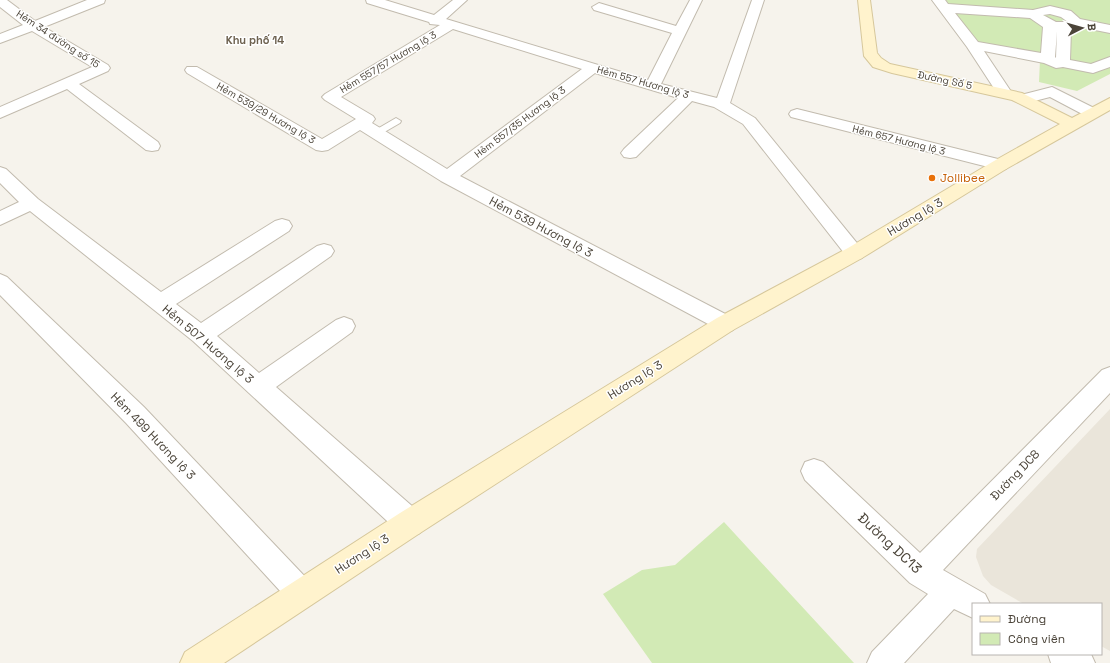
<svg xmlns="http://www.w3.org/2000/svg" width="1110" height="663" viewBox="0 0 1110 663" font-family="'Space Grotesk',sans-serif">
  <style>
    .residential { fill: #eae5da }
    .green { fill: #d2eab5 }
    .lines { fill: none; stroke-linecap: round; stroke-linejoin: round }
    .lane-casing { stroke: #c2bbae; stroke-width: 2 }
    .street-casing { stroke: #c2bbae; stroke-width: 2 }
    .secondary-casing { stroke: #d6c79b; stroke-width: 2 }
    .lane { fill: #fff; fill-rule: evenodd }
    .street { fill: #fff; fill-rule: evenodd }
    .secondary { fill: #fff3cd; fill-rule: evenodd }
    .food-dot { fill: #e8710a; stroke: #fff; stroke-width: 1.5 }
    .labels { text-anchor: middle; dominant-baseline: central; stroke-width: 3; stroke-linejoin: round; paint-order: stroke }
    .far-street-label { font-size: 10px; fill: #4b4439; stroke: #fff }
    .far-neighbourhood-label { font-size: 11px; font-weight: bold; fill: #6e6250; stroke: #fff }
    .food-label { font-size: 12px; fill: #c56008; stroke: #fff; text-anchor: start }
    .street-label { font-size: 12px; fill: #4b4439; stroke: #fff }
    .near-street-label { font-size: 14px; fill: #4b4439; stroke: #fff }
  </style>
  <rect width="100%" height="100%" fill="#f6f3ec"/>
  <path class="residential" d="M1110,409V651L1101,646V604H1024L991,585L983,576L976,557L977,549Z"/>
  <g class="green">
    <path d="M944,0H1110V74L1077,91L1039,82L1040,60L981,46Z"/>
    <path d="M724,522L854,663H652L603,594L642,570L675,565Z"/>
  </g>
  <g class="lines">
    <defs>
      <path id="lane" d="M396,118L401,121L400,123L381,134H373L372,132Z"/>
      <g id="street">
        <path d="M0,0H7L35,21L87,0H105L104,3L44,27L108,65L110,68L108,71L79,84L158,142L160,146L158,150L152,151L146,150L67,89L0,118V107L92,67L32,31L0,43V34L23,25L0,7Z"/>
        <path d="M366,0H385L434,15L453,0H467L446,19L648,80L672,33L594,10L592,7L599,3L676,26L690,0H702L661,84L717,98L752,0H764L730,103L755,118L865,253L862,258L855,260L848,258L743,124L714,107L692,101L636,157L630,158L624,157L621,153L624,149L678,98L595,73L460,176L733,318L736,324L733,330L725,333L441,181L360,130L328,150L322,151L316,150L187,73L185,70L187,67H197L322,139L356,119L325,100L322,97L325,94L440,25L430,24L429,22L367,3ZM453,29L582,69L447,169L372,123L375,119L373,116L341,97Z"/>
        <path d="M932,0H945L948,4L1033,10L1050,6L1071,11L1080,19L1110,25V33L1080,27L1071,30L1070,60L1091,64L1110,57V67L1093,73L1063,67L1056,68L1044,63L984,51L1012,93L1009,96H999L967,47ZM955,13L1030,18L1043,27L1041,53L978,42ZM1050,14L1061,17L1068,22H1056L1043,15ZM1057,31L1056,58L1055,57Z"/>
        <path d="M1052,87L1098,110L1100,113L1098,116L1092,118L1086,116L1050,97L1023,104L1017,102L1015,99L1017,96Z"/>
        <path d="M797,109L1006,161L1009,165L1006,169L1000,170L791,117L789,114L791,111Z"/>
        <path d="M0,167L6,169L38,199L161,292L275,221L282,219L289,221L292,226L289,231L176,304L201,323L317,246L324,244L331,246L334,251L331,256L217,336L259,373L336,320L344,317L352,320L355,326L352,332L276,387L420,513L424,523L420,533L410,537L400,533L193,341L30,211L0,225V211L19,202L0,183Z"/>
        <path d="M0,274L7,277L144,407L312,584L317,594L312,604L302,609L292,604L126,423L0,295Z"/>
        <path d="M1110,367V393L943,570L985,594L990,604H973V618L954,609L904,663H867L872,652L928,594L910,583L805,480L801,471L805,462L814,459L823,462L920,553L1102,370Z"/>
        <path d="M1048,654H1091L1095,663H1051Z"/>
      </g>
      <path id="secondary" d="M858,0H870L877,53L881,58L890,64L1022,93L1072,118L1110,98V110L1006,169L862,258L733,330L420,533L224,663H180L185,652L400,513L717,318L848,248L994,161L1060,124L1012,100L892,73L873,67L864,56Z"/>
    </defs>
    <use href="#lane" class="lane-casing"/>
    <use href="#street" class="street-casing"/>
    <use href="#secondary" class="secondary-casing"/>
    <use href="#lane" class="lane"/>
    <use href="#street" class="street"/>
    <use href="#secondary" class="secondary"/>
  </g>
  <circle class="food-dot" cx="932" cy="178" r="4"/>
  <g class="labels">
    <g class="far-street-label">
      <text transform="translate(58 39) rotate(33)">Hẻm 34 đường số 15</text>
      <text transform="translate(388 62) rotate(-31)">Hẻm 557/57 Hương lộ 3</text>
      <text transform="translate(945 80) rotate(12)">Đường Số 5</text>
      <text transform="translate(643 82) rotate(16)">Hẻm 557 Hương lộ 3</text>
      <text transform="translate(266 113) rotate(30)">Hẻm 539/29 Hương lộ 3</text>
      <text transform="translate(520 122) rotate(-37)">Hẻm 557/35 Hương lộ 3</text>
      <text transform="translate(899 140) rotate(14)">Hẻm 657 Hương lộ 3</text>
    </g>
    <g class="far-neighbourhood-label">
      <text x="255" y="40">Khu phố 14</text>
    </g>
    <g class="food-label">
      <text x="940" y="178">Jollibee</text>
    </g>
    <g class="street-label">
      <text transform="translate(915 217) rotate(-31)">Hương lộ 3</text>
      <text transform="translate(541 227) rotate(28)">Hẻm 539 Hương lộ 3</text>
      <text transform="translate(208 344) rotate(40)">Hẻm 507 Hương lộ 3</text>
      <text transform="translate(635 380) rotate(-32)">Hương lộ 3</text>
      <text transform="translate(153 436) rotate(46)">Hẻm 499 Hương lộ 3</text>
      <text transform="translate(1015 475) rotate(-46)">Đường DC8</text>
      <text transform="translate(362 554) rotate(-33)">Hương lộ 3</text>
    </g>
    <g class="near-street-label">
      <text transform="translate(890 543) rotate(43)">Đường DC13</text>
    </g>
  </g>
  <rect x="972" y="603" width="130" height="52" fill="#ffffff" stroke="#b7b4b0"/>
  <rect x="980" y="616" width="20" height="6" fill="#fff3cd" stroke="#b7b4b0"/>
  <text x="1008" y="623" font-size="12" fill="#4b4439">Đường</text>
  <rect x="980" y="633" width="20" height="12" fill="#d2eab5" stroke="#b7b4b0"/>
  <text x="1008" y="643" font-size="12" fill="#4b4439">Công viên</text>
  <g transform="translate(1082 28) rotate(84)" stroke="#ffffff" stroke-width="3" paint-order="stroke">
  <path d="M0-3L7 15L0 10L-7 15Z" fill="#4b4439"/>
  <text y="-6" font-size="11" font-weight="bold" text-anchor="middle" fill="#4b4439">B</text>
  </g>
</svg>
